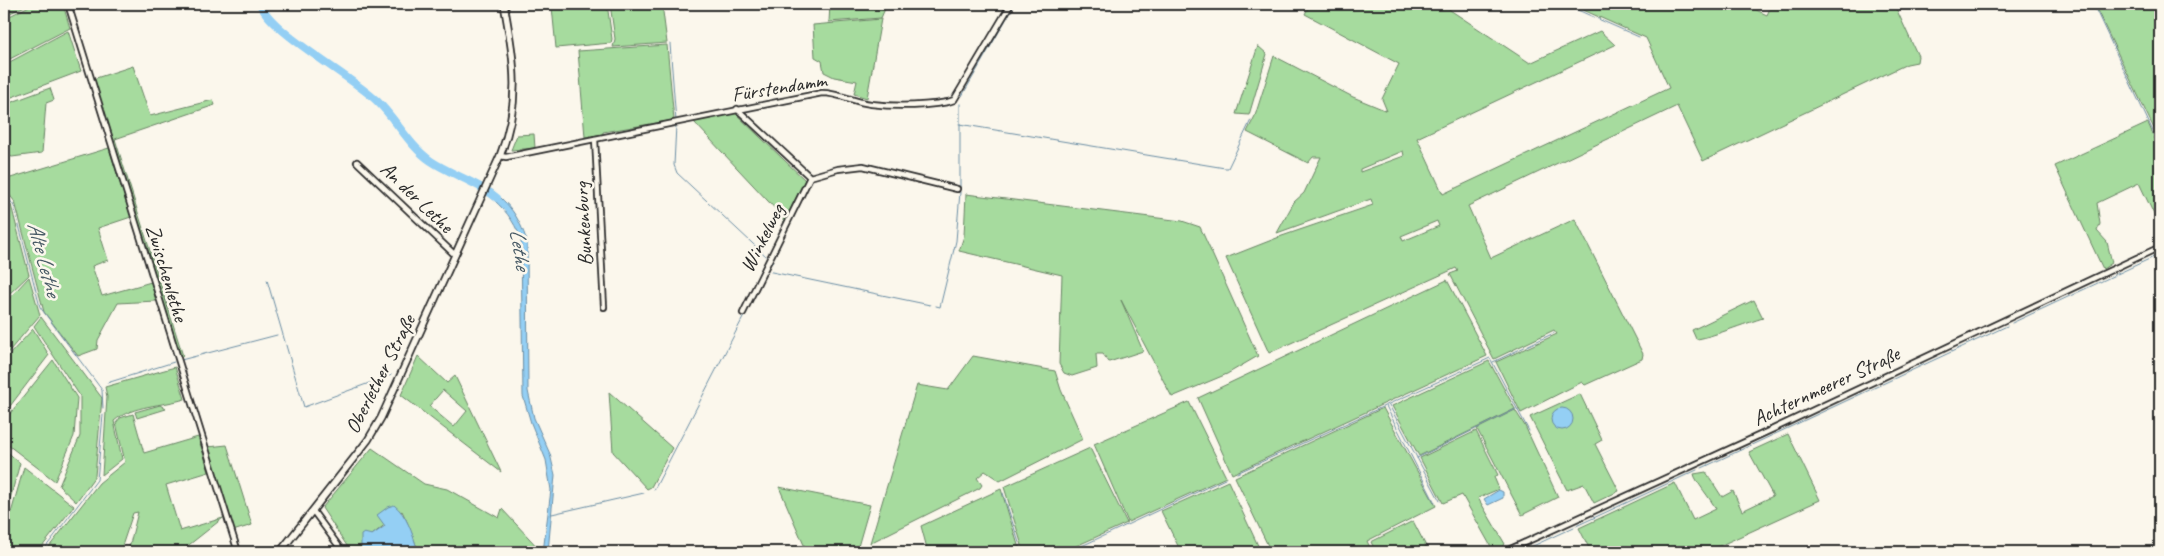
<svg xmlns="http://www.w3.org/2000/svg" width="2164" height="556" viewBox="0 0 2164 556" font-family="Caveat,sans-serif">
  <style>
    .green { fill: #a6db9e; stroke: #688364; fill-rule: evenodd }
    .water { fill: #94cff4; stroke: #6a8da4 }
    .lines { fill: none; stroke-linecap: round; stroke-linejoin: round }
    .stream { stroke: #6a8da4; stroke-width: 1 }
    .river { stroke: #94cff4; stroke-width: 8 }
    .street-casing { stroke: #2b2b2b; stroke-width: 8 }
    .secondary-casing { stroke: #2b2b2b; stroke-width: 9 }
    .street { stroke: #fbf7ec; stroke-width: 4.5 }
    .secondary { stroke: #fbf7ec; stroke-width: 5.5 }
    .labels { text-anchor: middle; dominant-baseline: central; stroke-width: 5; stroke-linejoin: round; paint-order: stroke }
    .street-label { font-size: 21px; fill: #2b2b2b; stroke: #fbf7ec }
    .water-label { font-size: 22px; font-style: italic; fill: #4a5c67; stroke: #fbf7ec }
  </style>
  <rect width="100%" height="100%" fill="#fbf7ec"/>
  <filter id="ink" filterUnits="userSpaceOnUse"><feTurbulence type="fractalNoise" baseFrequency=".02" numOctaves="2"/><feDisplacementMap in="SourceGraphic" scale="10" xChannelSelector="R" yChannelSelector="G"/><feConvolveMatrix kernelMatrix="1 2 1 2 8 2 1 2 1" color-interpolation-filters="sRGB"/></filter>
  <g filter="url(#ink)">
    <g class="green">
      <path d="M4,4H29L4,16Z"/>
      <path d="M33,4H56L64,8L70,28L4,62V19Z"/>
      <path d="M548,4H607L612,39L611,43L556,48L552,7L555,6H548Z"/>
      <path d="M610,4H662L667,43L613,47L615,39Z"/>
      <path d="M830,4H887L881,18L829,22Z"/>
      <path d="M1310,4H1448L1450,10L1530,63L1600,31L1615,45L1417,138L1443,194L1669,88L1646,38L1570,4H1743L1767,15L1772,4H1894L1918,56L1917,62L1907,64L1703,161L1677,106L1468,206L1491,258L1575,219L1643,354L1642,359L1585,385L1582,382L1521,413L1496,362L1557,334L1554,330L1494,359L1450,274L1458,271L1456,268L1269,353L1226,258L1282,236L1373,205L1371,199L1277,233L1294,202L1304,193L1321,157H1313L1308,163L1247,132L1255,116L1274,56L1353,97L1387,111L1382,99L1399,64L1305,14ZM1403,151L1404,156L1360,172V169ZM1437,221L1439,226L1403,241L1401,236Z"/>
      <path d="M2094,4H2160V141Z"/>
      <path d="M881,19L867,98L854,94L857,81L834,77L824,72L822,61L815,57L813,25Z"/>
      <path d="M68,31L81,71L4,100V65Z"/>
      <path d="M667,45L674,120L603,132V134L585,137L578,51Z"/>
      <path d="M1258,46L1267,54L1249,115L1236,114Z"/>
      <path d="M133,66L150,116L213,100L215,105L115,139L183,356L179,357L93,79Z"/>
      <path d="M50,88L54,100L46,103L42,153L12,157L4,154V105Z"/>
      <path d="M735,113L805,180L784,222L782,216L694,122Z"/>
      <path d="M2148,123L2160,150V227L2139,183L2097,203L2100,224L2097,231L2107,242L2112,263L2103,269L2055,166Z"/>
      <path d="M534,134L535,148L511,150L517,135Z"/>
      <path d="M109,148L131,217L98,228L108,260L92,266L102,296L151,282L156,301L118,303L98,340L97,349L78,356L44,312L15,202L4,188V180Z"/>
      <path d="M966,194L1182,221L1200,227L1258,356L1227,374L1172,397L1121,300L1143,351L1109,362L1103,354H1096L1097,368L1072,376L1064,373L1059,364L1062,275L959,251L964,236Z"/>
      <path d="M4,197L11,205L29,275L8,295L4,275Z"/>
      <path d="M29,277L40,315L4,357V304Z"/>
      <path d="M1447,280L1487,356L1232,474L1198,398Z"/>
      <path d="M1754,300L1763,318C1749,322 1706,339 1696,339L1692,330Z"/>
      <path d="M41,317L102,398L95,476L76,502L59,486L80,436V396L34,326Z"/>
      <path d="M33,329L49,355L4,414V364L9,355Z"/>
      <path d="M418,356L447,383L455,376L501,472L401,395ZM443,390L467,411L454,427L429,406Z"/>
      <path d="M973,356L1055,371L1061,390L1083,439L1000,481L985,471L977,478L982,485L980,488L870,543L917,385L948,390Z"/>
      <path d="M53,360L77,398L74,436L55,481L4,442V421Z"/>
      <path d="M1489,361L1515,409L1419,456L1392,406Z"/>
      <path d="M175,367L185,399C162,406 133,405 114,421L122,459L102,475L107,397L105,387Z"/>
      <path d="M609,392L672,448L651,487L647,489L613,452Z"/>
      <path d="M1580,394L1602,440L1595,444L1619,491L1594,503L1584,484L1567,490L1530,417Z"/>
      <path d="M1189,402L1226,477L1128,522L1094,444Z"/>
      <path d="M160,405L166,409L137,418L135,412Z"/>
      <path d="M1383,408L1436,506L1367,541L1372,552H1271L1235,477Z"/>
      <path d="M1515,410L1525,426L1558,497L1522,515L1477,429Z"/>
      <path d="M133,414L144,453L198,437L209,472L166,485L180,531L223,518L180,552H128L138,512L133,513L120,552H45L99,483L125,462L116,423L120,418Z"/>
      <path d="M1476,431L1498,475L1494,477L1499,489L1478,498L1505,544L1494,552L1462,495L1443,503L1420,458Z"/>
      <path d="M1788,434L1820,500L1706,552H1591L1579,528L1675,483L1693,520L1716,509C1711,499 1695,481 1694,474L1706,472L1722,497L1733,491L1742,511L1773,496L1749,452Z"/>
      <path d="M227,445L252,525L233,531L208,447Z"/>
      <path d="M372,448L424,484L447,489L499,518L502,509L542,552H415L417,548C413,536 408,523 402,511L372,535L360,550L361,552H351L322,508Z"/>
      <path d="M1090,448L1127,523L1063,552H1024L1004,487Z"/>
      <path d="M4,449L20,463L7,510L4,515Z"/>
      <path d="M24,467L74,506L38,552H4V522L11,513Z"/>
      <path d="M1228,481L1261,552H1181L1161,511Z"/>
      <path d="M779,487L870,505L857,550L851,552H807Z"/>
      <path d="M1001,489L1020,552H928L921,526Z"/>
      <path d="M1413,521L1429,552H1376L1371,542Z"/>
    </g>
    <g class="water">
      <path d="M491,189C511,206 518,216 527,241L528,391L534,418L550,454L555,475L548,552H543L551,490L546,460L531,423L523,396L521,239C513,219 504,208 488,195Z"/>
      <circle cx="1562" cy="419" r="11"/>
      <path d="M1499,490L1503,492V498L1488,505L1484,499Z"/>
      <path d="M394,505C407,515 412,533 417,548L415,552H361V535L364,533L372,535L385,526L377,515L388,507Z"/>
    </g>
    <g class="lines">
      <g class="stream">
        <path d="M1080,4L1100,9L1104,4"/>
        <path d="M1564,4L1639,37"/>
        <path d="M2093,4L2160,146"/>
        <path d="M670,44L676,121"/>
        <path d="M962,96L1015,4"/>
        <path d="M960,104V188"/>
        <path d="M959,124L1225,168H1228L1251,120"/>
        <path d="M676,125L674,165L677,173L767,257"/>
        <path d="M4,192L14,206L40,307L102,390L103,408"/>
        <path d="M771,264L773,262"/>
        <path d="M763,279L767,271L930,305"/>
        <path d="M267,280L304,407L391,375"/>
        <path d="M936,306L940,307L956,241L960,192"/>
        <path d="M2012,323L2160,254"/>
        <path d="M181,360L277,335"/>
        <path d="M1493,362L1554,333"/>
        <path d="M107,383L174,362"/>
        <path d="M1389,405L1440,501"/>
        <path d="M1386,406L1435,503"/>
        <path d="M1417,458L1516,409"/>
        <path d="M1702,468L2007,326"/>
        <path d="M1237,473L1490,358L1529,431"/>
        <path d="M654,490L760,285"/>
        <path d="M1003,493L1022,552"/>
        <path d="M552,514L644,493"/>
        <path d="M42,552L97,480L103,415"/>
        <path d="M1069,552L1225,479"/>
        <path d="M1520,552L1697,470"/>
      </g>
      <path class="river" d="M260,4C273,34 350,75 377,101C396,119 409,146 431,161C452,175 478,182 497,198"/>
      <defs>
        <g id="street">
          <path d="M68,4L238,552"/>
          <path d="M737,109L810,177L838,169L863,166L957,189"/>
          <path d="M595,139L604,307"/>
          <path d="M500,156L506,157L822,93C839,93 854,102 871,104C896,107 924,106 948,102L954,100L1011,4"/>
          <path d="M357,162L455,255"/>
          <path d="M743,313L810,177"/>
          <path d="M313,511L343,552"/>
          <path d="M1504,552L1771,430L2160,247"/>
        </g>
        <path id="secondary" d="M280,552L368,440L381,418L500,156C522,100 514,61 504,4"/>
      </defs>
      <use href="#street" class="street-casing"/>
      <use href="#secondary" class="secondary-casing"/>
      <use href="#street" class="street"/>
      <use href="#secondary" class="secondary"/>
    </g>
  </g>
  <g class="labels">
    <g class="street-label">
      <text transform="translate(779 87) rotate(-9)">Fürstendamm</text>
      <text transform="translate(417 197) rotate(44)">An der Lethe</text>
      <text transform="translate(583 224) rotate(-93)">Bunkenburg</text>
      <text transform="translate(762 238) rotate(-63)">Winkelweg</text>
      <text transform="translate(167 273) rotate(73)">Zwischenlethe</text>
      <text transform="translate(380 374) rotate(-63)">Oberlether Straße</text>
      <text transform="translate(1826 386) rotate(-25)">Achternmeerer Straße</text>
    </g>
    <g class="water-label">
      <text transform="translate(520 249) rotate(81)">Lethe</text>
      <text transform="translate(44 259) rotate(75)">Alte Lethe</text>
    </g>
  </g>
  <rect width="2164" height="556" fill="none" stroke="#fbf7ec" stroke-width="20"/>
  <rect x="10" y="10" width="2144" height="536" fill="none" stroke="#2b2b2b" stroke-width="2" filter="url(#ink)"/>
</svg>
